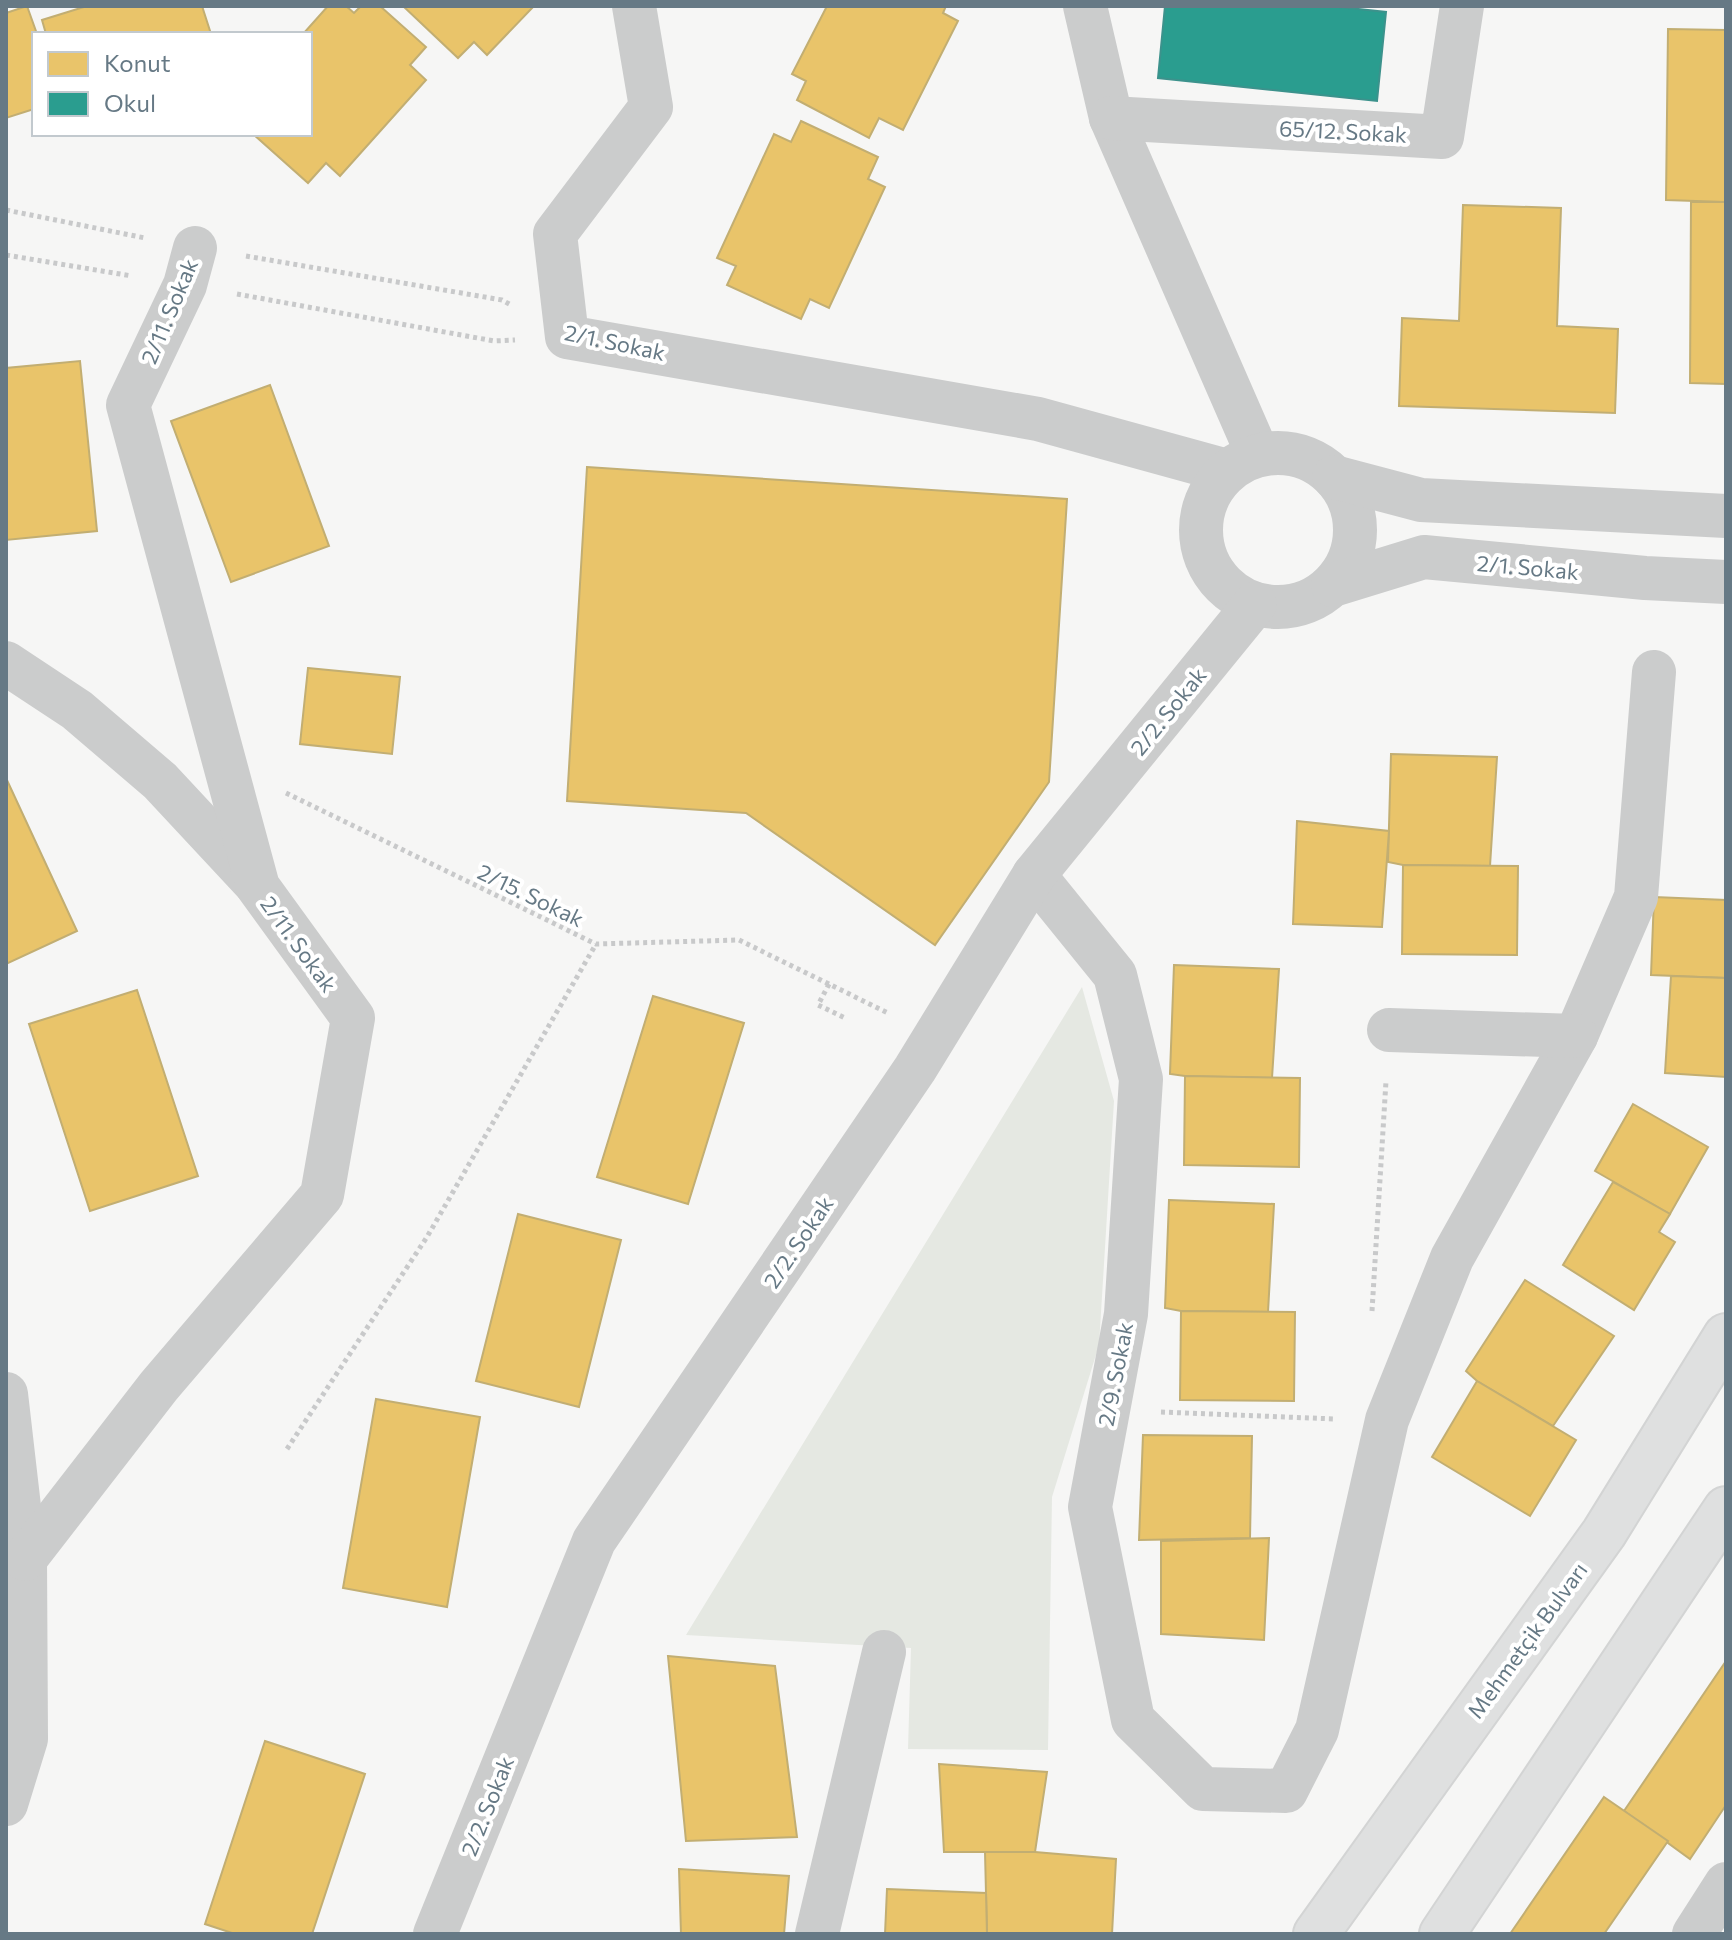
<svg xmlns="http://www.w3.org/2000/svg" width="1732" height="1940" viewBox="0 0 1732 1940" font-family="Commissioner,sans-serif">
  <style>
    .green { fill: #e5e8e2 }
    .homes { fill: #e9c46a; stroke: #c2ae72; stroke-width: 2 }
    .schools { fill: #2a9d8f; stroke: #3c928c; stroke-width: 2 }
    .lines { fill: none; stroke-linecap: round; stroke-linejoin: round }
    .major-casing { stroke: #d3d4d4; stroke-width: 48 }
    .path { stroke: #c8c9ca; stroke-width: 5; stroke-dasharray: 4 4; stroke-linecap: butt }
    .minor { stroke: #cbcccc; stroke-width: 44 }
    .major { stroke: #dfe0e0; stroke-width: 44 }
    .labels { text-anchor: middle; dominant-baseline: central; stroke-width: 8; stroke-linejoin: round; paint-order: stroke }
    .street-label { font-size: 22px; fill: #667985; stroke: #fff }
  </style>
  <rect width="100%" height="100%" fill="#f6f6f5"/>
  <path class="green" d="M1082,987L1114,1101L1099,1345L1052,1497L1048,1750L908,1749L911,1648L686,1635Z"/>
  <g class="homes">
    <path d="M27,6L37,34H34V109L6,118V13Z"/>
    <path d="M87,6H202L211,34H46L42,20Z"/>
    <path d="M328,6H346L354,13L361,6H380L426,47L410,65L426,80L340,176L326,163L308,183L253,134H310V34H303Z"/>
    <path d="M403,6H534L487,55L474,42L458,58Z"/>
    <path d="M827,6H946L943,13L958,21L903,130L879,118L869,138L797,100L806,81L792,74Z"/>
    <path d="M1668,29L1726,30V202L1666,200Z"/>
    <path d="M801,121L878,157L868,179L885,187L829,308L810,299L801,319L727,285L736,266L717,258L774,134L791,142Z"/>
    <path d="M1691,202H1726V384L1690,383Z"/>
    <path d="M1463,205L1561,208L1557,326L1618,329L1615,413L1399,406L1402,318L1459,321Z"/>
    <path d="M80,361L97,531L6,540V368Z"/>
    <path d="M270,385L329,546L231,582L171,421Z"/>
    <path d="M587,467L1067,499L1049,782L935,945L746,813L567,801Z"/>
    <path d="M308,668L400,677L392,754L300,744Z"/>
    <path d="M1391,754L1497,757L1490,866L1403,865L1388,862Z"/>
    <path d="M6,778L77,931L6,964Z"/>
    <path d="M1297,821L1389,831L1382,927L1293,924Z"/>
    <path d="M1403,865L1518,866L1517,955L1402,954Z"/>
    <path d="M1654,897L1726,900V978L1651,975Z"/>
    <path d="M1174,965L1279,969L1272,1078L1185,1076L1170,1074Z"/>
    <path d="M1671,976L1726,978V1077L1665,1073Z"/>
    <path d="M137,990L198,1176L90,1211L29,1024Z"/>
    <path d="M653,996L744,1023L688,1204L597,1177Z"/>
    <path d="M1185,1076L1300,1078L1299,1167L1184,1165Z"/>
    <path d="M1633,1104L1708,1147L1670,1214L1595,1171Z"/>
    <path d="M1613,1182L1670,1214L1659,1232L1675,1242L1634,1310L1563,1265Z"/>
    <path d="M1169,1200L1274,1204L1268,1312L1181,1311L1165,1308Z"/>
    <path d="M518,1214L621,1240L579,1407L476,1381Z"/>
    <path d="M1525,1280L1614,1336L1553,1426L1477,1381L1466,1371Z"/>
    <path d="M1181,1311L1295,1312L1294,1401L1180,1400Z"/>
    <path d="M1477,1381L1576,1440L1530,1516L1432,1457Z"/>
    <path d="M376,1399L480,1417L447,1607L343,1588Z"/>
    <path d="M1143,1435L1252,1436L1250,1538L1139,1540Z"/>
    <path d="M1269,1538L1264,1640L1161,1634V1541Z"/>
    <path d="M668,1656L775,1666L797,1837L686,1841Z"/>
    <path d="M1726,1661V1805L1690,1859L1624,1811Z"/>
    <path d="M265,1741L365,1774L312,1934H235L205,1924Z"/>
    <path d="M939,1764L1047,1772L1035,1852H944Z"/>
    <path d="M1604,1797L1668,1841L1604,1934H1510Z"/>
    <path d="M985,1852H1035L1116,1859L1112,1934H987Z"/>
    <path d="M679,1869L789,1876L784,1934H681Z"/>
    <path d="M887,1889L986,1893L987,1934H885Z"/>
  </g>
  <path class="schools" d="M1165,6H1330L1386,12L1377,101L1158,78Z"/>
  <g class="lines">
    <defs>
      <g id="major">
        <path d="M1316,1934L1604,1533L1726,1336"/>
        <path d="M1442,1934L1726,1509"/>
      </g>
    </defs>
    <use href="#major" class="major-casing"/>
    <g class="path">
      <path d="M6,210L145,238"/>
      <path d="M6,255L132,276"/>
      <path d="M246,256L502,300L511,305"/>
      <path d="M237,294L494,341L515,340"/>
      <path d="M286,793L596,944L739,940L888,1013"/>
      <path d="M829,984L818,1005L847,1019"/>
      <path d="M1372,1311L1386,1081"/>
      <path d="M1161,1412L1335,1419"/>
      <path d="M287,1449L427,1237L596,944"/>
    </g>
    <g class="minor">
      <path d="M634,6L651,107L555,234L567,337L1038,419L1227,471"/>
      <path d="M1085,6L1111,118L1258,455"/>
      <path d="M1111,118L1442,137L1462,6"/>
      <circle cx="1278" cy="530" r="77"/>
      <path d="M1334,477L1421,500L1726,516"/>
      <path d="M1333,585L1424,557L1645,578L1726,582"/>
      <path d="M6,663L77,710L160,781L255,883"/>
      <path d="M1034,875L1115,975L1141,1079L1126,1314L1090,1507L1133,1720L1203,1789L1286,1791L1317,1730L1387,1420L1452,1258L1576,1036L1636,897L1654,672"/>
      <path d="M1389,1030L1576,1036"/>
      <path d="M6,1394L25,1559L26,1739L6,1804"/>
      <path d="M25,1559L159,1386L322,1195L353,1018L258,887L128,405L185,285L195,248"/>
      <path d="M435,1934L594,1541L915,1069L1034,875L1255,604"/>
      <path d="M817,1934L884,1652"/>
      <path d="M1694,1934L1726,1884"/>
    </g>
    <use href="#major" class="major"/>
  </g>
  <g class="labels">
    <g class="street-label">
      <text transform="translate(1343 131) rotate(3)">65/12. Sokak</text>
      <text transform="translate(169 311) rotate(-67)">2/11. Sokak</text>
      <text transform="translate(615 342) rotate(12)">2/1. Sokak</text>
      <text transform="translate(1528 567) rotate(5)">2/1. Sokak</text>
      <text transform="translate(1168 711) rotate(-51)">2/2. Sokak</text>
      <text transform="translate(531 895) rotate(26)">2/15. Sokak</text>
      <text transform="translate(299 944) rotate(54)">2/11. Sokak</text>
      <text transform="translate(798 1242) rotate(-56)">2/2. Sokak</text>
      <text transform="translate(1115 1374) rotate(-79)">2/9. Sokak</text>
      <text transform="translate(1527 1640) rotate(-54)">Mehmetçik Bulvarı</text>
      <text transform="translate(487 1806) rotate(-68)">2/2. Sokak</text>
    </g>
  </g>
  <rect width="1732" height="1940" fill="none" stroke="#667985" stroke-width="16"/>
  <rect x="32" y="32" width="280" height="104" fill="#ffffff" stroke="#c2c9ce" stroke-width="2"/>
  <rect x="48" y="52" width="40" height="24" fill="#e9c46a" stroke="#c2c9ce" stroke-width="2"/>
  <text x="104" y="72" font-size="24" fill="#667985">Konut</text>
  <rect x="48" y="92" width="40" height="24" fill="#2a9d8f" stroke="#c2c9ce" stroke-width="2"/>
  <text x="104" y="112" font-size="24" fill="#667985">Okul</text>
</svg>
